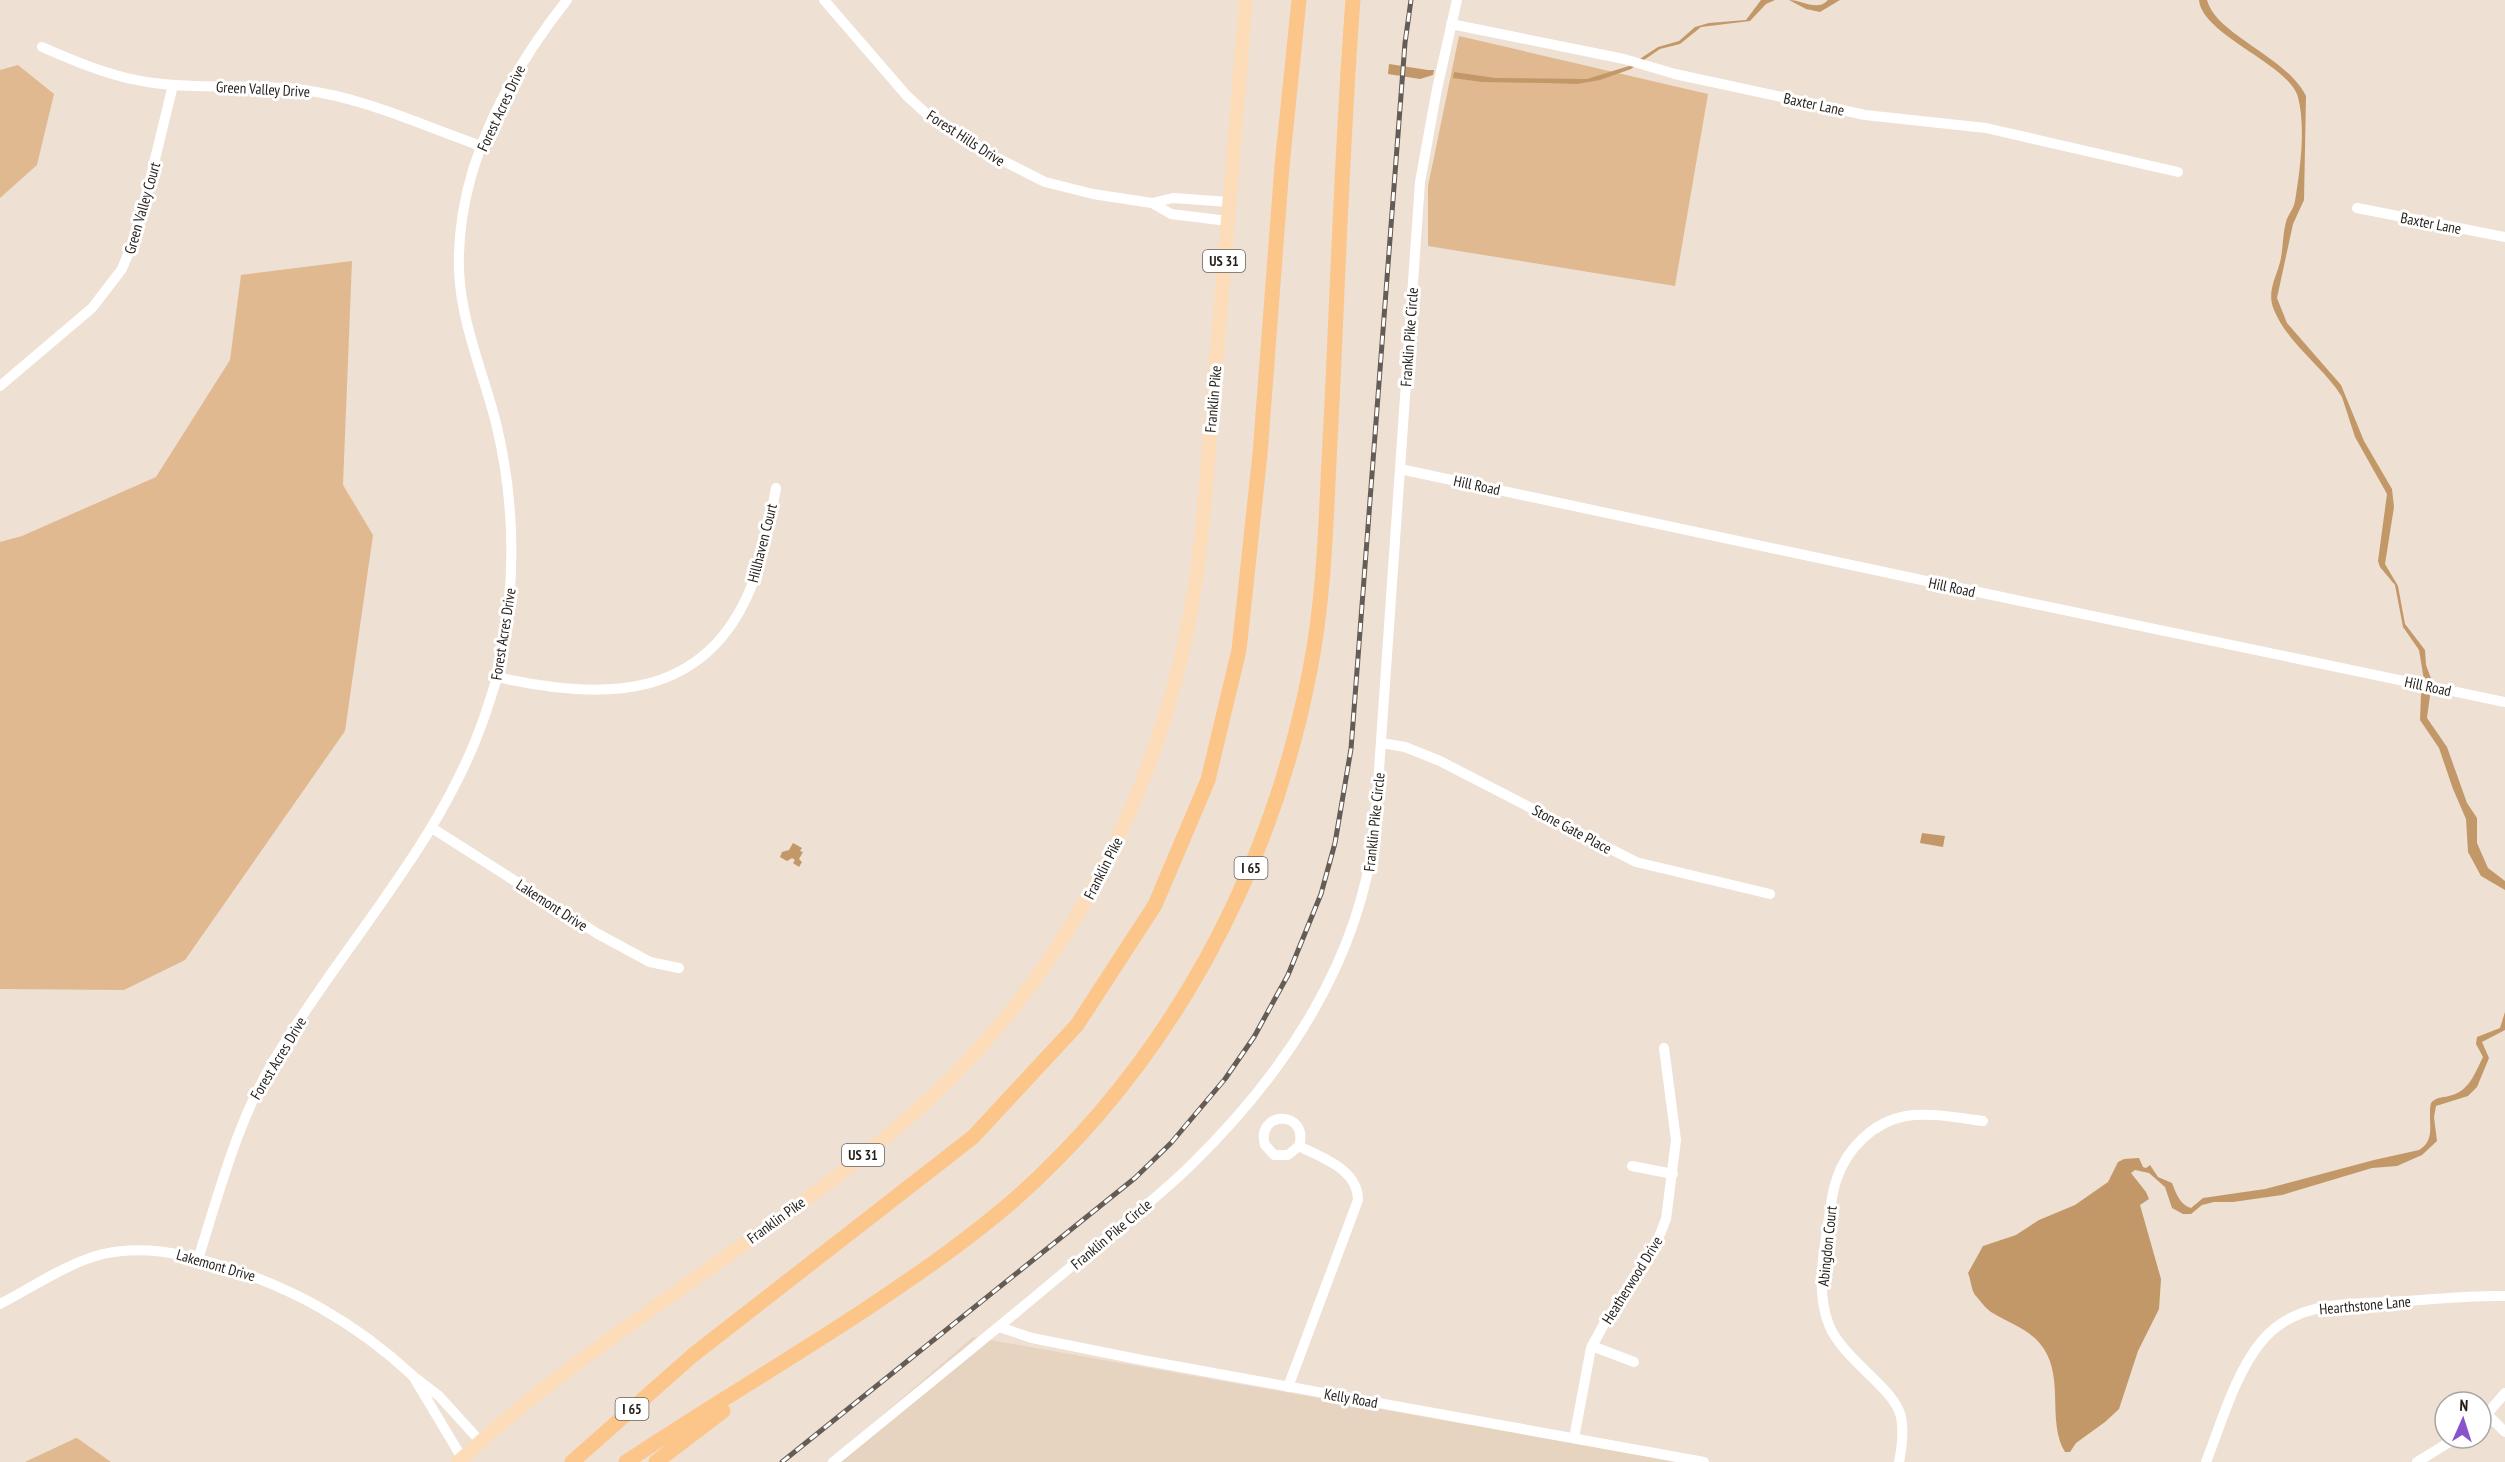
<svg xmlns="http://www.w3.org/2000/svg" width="2505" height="1462" viewBox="0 0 2505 1462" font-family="'PT Sans Narrow',sans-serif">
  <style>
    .built { fill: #e6d3c0 }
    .green { fill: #e1b990 }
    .water { fill: #c29869 }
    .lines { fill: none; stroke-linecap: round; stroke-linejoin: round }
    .minor { stroke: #fff; stroke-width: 10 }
    .major { stroke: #fddcb9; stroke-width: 14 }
    .highway { stroke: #fcc58a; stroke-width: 15 }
    .rail-casing { stroke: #655d55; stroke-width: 5 }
    .rail { stroke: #fff; stroke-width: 3; stroke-dasharray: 9; stroke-linecap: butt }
    .labels { text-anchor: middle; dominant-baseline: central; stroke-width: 6; stroke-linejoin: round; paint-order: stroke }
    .shield { fill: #fff; stroke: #66625f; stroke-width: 1.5 }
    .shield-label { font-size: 14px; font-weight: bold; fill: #241f1a }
    .street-label { font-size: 15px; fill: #241f1a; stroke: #fff }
  </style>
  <rect width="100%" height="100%" fill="#eee0d2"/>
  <path class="built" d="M973,1337L1679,1462H828Z"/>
  <g class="green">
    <path d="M1459,36L1708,94L1675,286L1428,246V186Z"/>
    <path d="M18,65L54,94L37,165L0,198V70Z"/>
    <path d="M352,261L343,485L373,535L345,731L185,960L124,990L0,989V542L22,536L156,477L230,360L241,275Z"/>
    <path d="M77,1438L111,1462H25L76,1438Z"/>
  </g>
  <g class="water">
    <path d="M1761,0H1775L1766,4L1750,21L1701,27L1680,44L1660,49L1631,69L1600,80L1577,84L1546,83L1482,82L1453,78L1454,72L1495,78L1587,79L1629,66L1658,47L1679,41L1695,27L1709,23L1746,20Z"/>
    <path d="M1789,0C1803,0 1817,12 1828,0H1840L1820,12L1806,9Z"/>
    <path d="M2199,0H2207C2216,35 2286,56 2306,96L2304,200L2293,224L2277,298L2287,323L2341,385L2364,441L2392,489L2394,507L2385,564L2398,586L2405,624L2425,650L2426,665L2432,681L2427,718L2447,747L2467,803L2477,818V843L2488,868L2505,881V890L2481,876L2468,852L2466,819L2453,789L2439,748L2420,720L2421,695L2424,680L2419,650L2403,627L2395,585L2380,567L2378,561L2387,494L2355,437L2342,397L2336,388C2316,362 2287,341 2274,310C2266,291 2277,277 2281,258C2283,246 2283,233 2286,222C2288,214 2294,209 2295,201C2300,170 2306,128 2298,97C2289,64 2202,35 2199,0Z"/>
    <path d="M1389,64L1428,70H1434L1433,75L1420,79L1388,74Z"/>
    <path d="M1922,833L1945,836L1943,847L1920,843Z"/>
    <path d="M793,843L802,848L800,851L803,852L799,859L802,862L799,867L793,863L795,860L792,858L787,861L780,857L782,852L789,850Z"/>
    <path d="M2505,1012V1030L2482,1042L2489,1058L2477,1087L2468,1096L2436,1106L2434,1117L2437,1141L2422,1155L2397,1166L2372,1168L2282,1195L2233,1202H2214L2202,1205L2191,1214H2183L2172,1208L2165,1187L2149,1173L2135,1170L2131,1173L2146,1192L2149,1199L2140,1205L2161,1279L2159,1309L2138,1351L2119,1409L2105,1422L2076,1443L2070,1452H2065C2047,1422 2064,1380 2044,1349C2031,1329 2010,1324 1991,1312C1985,1308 1980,1300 1975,1295C1971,1289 1971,1280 1968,1273L1983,1246L2016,1235L2039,1220L2075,1205L2108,1182L2118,1162L2124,1159L2139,1158L2143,1167L2146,1168L2150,1165L2158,1177L2172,1183C2176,1193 2180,1205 2191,1208L2203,1198L2265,1189L2374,1160L2419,1150C2437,1139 2427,1121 2431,1103C2436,1097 2441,1098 2449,1096C2469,1092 2475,1073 2483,1057L2476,1044L2477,1037L2500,1028Z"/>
  </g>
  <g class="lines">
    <g class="minor">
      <path d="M824,0L907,96L930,117L964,141L1045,182L1093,194L1152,203"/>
      <path d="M1451,24L1624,59L1675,74L1865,115L1986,128L2178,172"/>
      <path d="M42,47C79,63 114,78 154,83C204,90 254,83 304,90C365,98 424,126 481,146"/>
      <path d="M2357,208L2505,237"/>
      <path d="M1228,221L1171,214L1152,203L1173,198L1229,202"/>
      <path d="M0,386L92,308L122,269L138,229L173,85"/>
      <path d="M1400,469L2011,599L2505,702"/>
      <path d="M497,677C602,701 706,702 752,585C765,554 770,520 776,488"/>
      <path d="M1382,743L1405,747L1440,761L1636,862L1770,894"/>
      <path d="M432,828L598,934L650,962L679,968"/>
      <path d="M1632,1166L1673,1174"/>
      <path d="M198,1259C220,1190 237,1122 274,1060C343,944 441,844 485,715C490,699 496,684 499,669C516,587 516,505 496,423C483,372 461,323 459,270C456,170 507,76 567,0"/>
      <path d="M0,1304C33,1287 67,1263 103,1254C142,1245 179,1253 216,1264C292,1287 355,1322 413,1376"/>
      <path d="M999,1327L1032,1338L1142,1360L1704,1462"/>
      <path d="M1592,1346L1634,1362"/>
      <path d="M1288,1387L1358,1200C1358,1169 1322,1158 1299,1146C1310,1110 1255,1110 1265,1145L1274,1155H1288L1299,1146"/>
      <path d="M2488,1415L2505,1432"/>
      <path d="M2481,1421L2505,1393"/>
      <path d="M1574,1438L1591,1348L1604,1324L1653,1252L1666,1219L1676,1140L1664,1048"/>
      <path d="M462,1458L413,1376L439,1396L480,1441"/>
      <path d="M833,1462C909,1400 986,1338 1061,1275C1104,1239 1150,1205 1190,1166C1284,1075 1361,960 1375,827L1420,182L1437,89L1457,0"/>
      <path d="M1899,1462C1902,1447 1904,1432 1901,1417C1895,1388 1843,1360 1829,1325C1817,1294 1822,1262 1827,1230C1830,1214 1831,1196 1836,1181C1846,1149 1873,1122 1906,1116C1931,1112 1958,1118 1983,1121"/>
      <path d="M2206,1462C2221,1424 2235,1374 2261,1342C2296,1298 2355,1305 2405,1301C2438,1299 2472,1295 2505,1296"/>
      <path d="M2417,1462L2456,1438"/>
    </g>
    <path class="major" d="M458,1462C596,1333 764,1243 906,1120C1081,969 1182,750 1203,522L1246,0"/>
    <g class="highway">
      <path d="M572,1462L693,1355L973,1137L1077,1025L1155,905L1208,780L1239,650L1260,454L1282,166L1299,0"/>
      <path d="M626,1462C707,1408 791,1359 872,1305C921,1272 969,1239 1014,1200C1170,1062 1271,873 1310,670C1326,589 1326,506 1331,423C1338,282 1342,141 1353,0"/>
      <path d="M656,1462L723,1411"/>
    </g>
    <defs>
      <path id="rail" d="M782,1462L1135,1178L1171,1143L1225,1079L1254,1037L1288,975L1321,894L1335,843L1351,749L1405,43L1411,0"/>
    </defs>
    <use href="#rail" class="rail-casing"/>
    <use href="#rail" class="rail"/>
  </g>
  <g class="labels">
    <g class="shield">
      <rect x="1203" y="250" width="42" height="22" rx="4.5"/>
      <rect x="1234.5" y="857" width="33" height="22" rx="4.5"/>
      <rect x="842" y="1144" width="42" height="22" rx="4.5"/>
      <rect x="615.5" y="1398" width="33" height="22" rx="4.5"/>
    </g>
    <g class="shield-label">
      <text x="1224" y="261">US 31</text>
      <text x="1251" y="868">I 65</text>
      <text x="863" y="1155">US 31</text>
      <text x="632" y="1409">I 65</text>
    </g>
    <g class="street-label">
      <text transform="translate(263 89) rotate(3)">Green Valley Drive</text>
      <text transform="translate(1814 104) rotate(12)">Baxter Lane</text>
      <text transform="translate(501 108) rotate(-65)">Forest Acres Drive</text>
      <text transform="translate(966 138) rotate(33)">Forest Hills Drive</text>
      <text transform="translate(142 208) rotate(-74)">Green Valley Court</text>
      <text transform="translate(2431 223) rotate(11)">Baxter Lane</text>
      <text transform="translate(1409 337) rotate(-86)">Franklin Pike Circle</text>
      <text transform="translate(1213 399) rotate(-85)">Franklin Pike</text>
      <text transform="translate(1477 485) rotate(12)">Hill Road</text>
      <text transform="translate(762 543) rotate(-76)">Hillhaven Court</text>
      <text transform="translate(1952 587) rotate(12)">Hill Road</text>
      <text transform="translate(503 634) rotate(-81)">Forest Acres Drive</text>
      <text transform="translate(2428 686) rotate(12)">Hill Road</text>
      <text transform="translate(1374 822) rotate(-84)">Franklin Pike Circle</text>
      <text transform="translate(1572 829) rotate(28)">Stone Gate Place</text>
      <text transform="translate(1103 868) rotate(-63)">Franklin Pike</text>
      <text transform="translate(552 905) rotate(33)">Lakemont Drive</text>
      <text transform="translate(278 1058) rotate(-59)">Forest Acres Drive</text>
      <text transform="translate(776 1220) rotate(-36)">Franklin Pike</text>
      <text transform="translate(1111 1234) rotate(-40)">Franklin Pike Circle</text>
      <text transform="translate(1827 1246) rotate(-84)">Abingdon Court</text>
      <text transform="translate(216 1265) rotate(16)">Lakemont Drive</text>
      <text transform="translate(1632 1280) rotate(-58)">Heatherwood Drive</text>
      <text transform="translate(2365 1305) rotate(-5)">Hearthstone Lane</text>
      <text transform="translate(1351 1398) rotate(10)">Kelly Road</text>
    </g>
  </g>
  <g transform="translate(2463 1420) rotate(3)"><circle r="28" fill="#ffffff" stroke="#a7a5a3" stroke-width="1.5"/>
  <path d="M0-4.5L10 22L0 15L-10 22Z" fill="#8853cb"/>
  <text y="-9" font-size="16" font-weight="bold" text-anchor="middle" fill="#241f1a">N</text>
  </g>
</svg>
